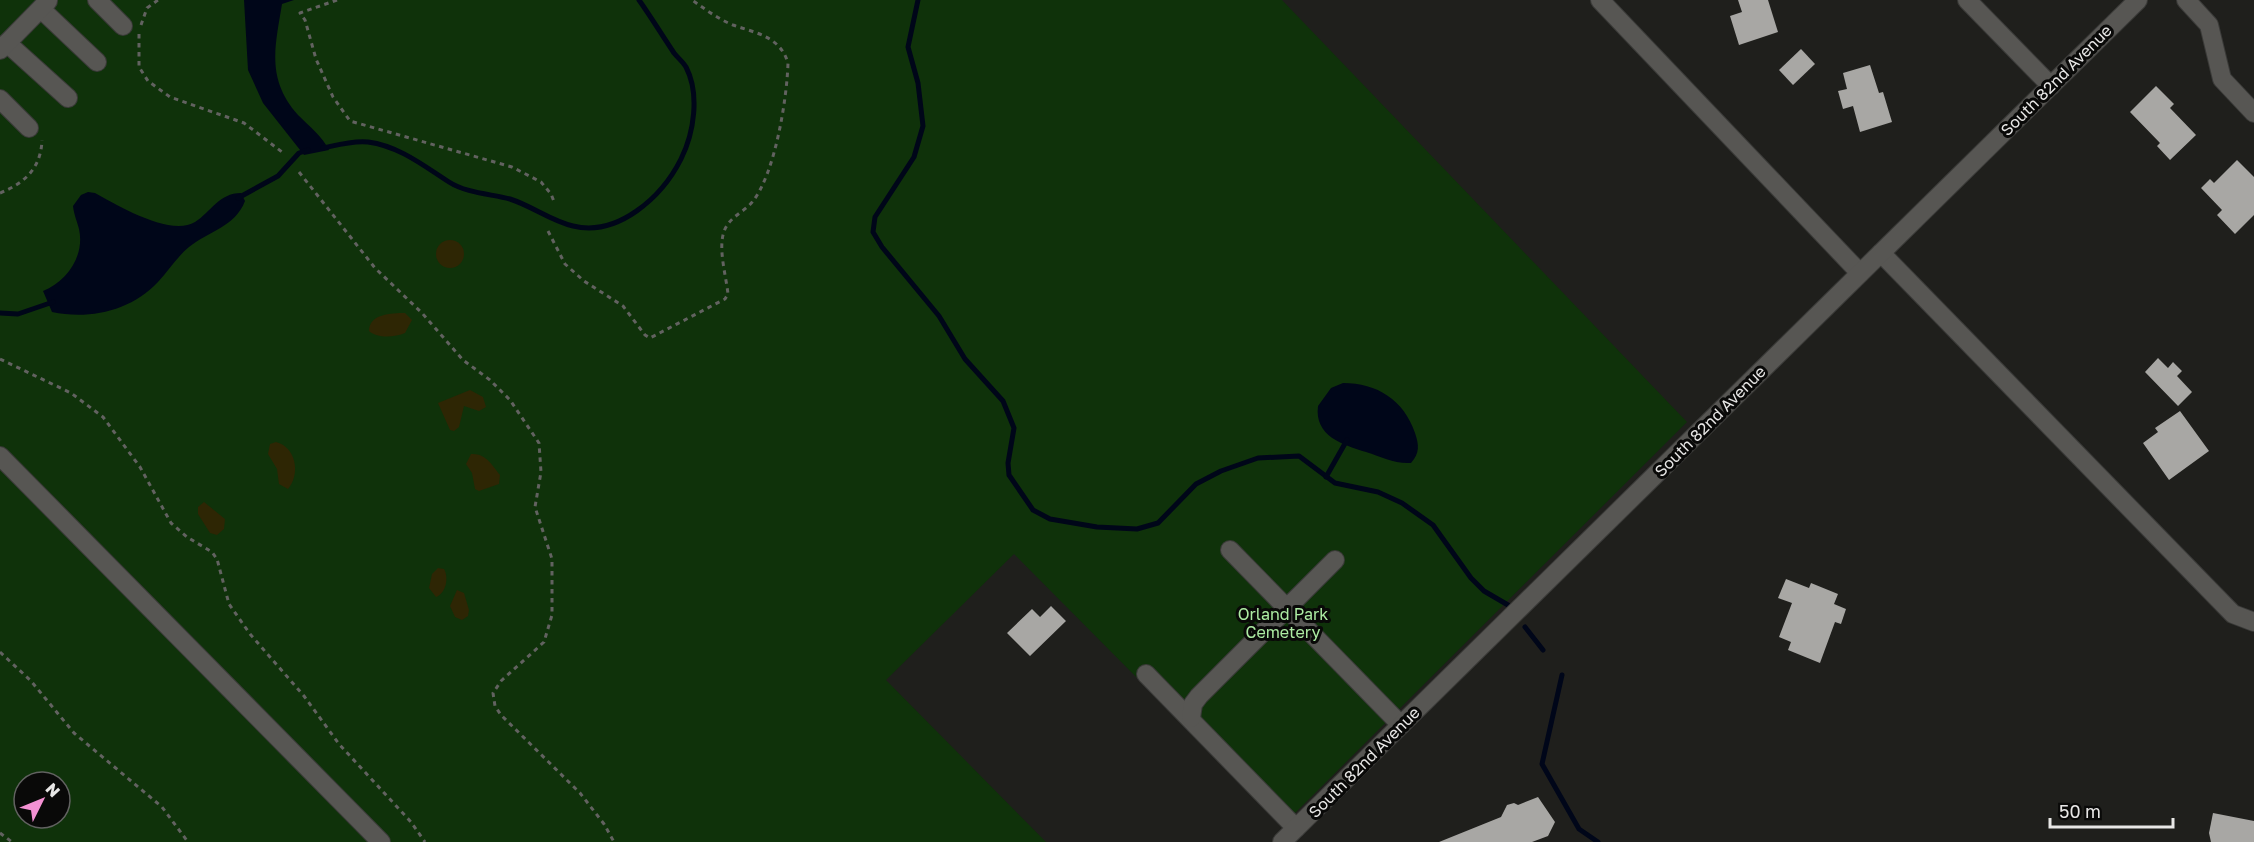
<svg xmlns="http://www.w3.org/2000/svg" width="2254" height="842" viewBox="0 0 2254 842" font-family="'Golos Text',sans-serif">
  <style>
    .green { fill: #0f320a; fill-rule: evenodd }
    .sand { fill: #2e2604 }
    .water { fill: #000619 }
    .lines { fill: none; stroke-linecap: round; stroke-linejoin: round }
    .stream { stroke: #000619; stroke-width: 5 }
    .building { fill: #a8a7a4 }
    .minor-casing { stroke: #3a3a38; stroke-width: 20 }
    .path { stroke: #626260; stroke-width: 3; stroke-dasharray: 4.5 4.5; stroke-linecap: butt }
    .minor { stroke: #575653; stroke-width: 18 }
    .labels { text-anchor: middle; dominant-baseline: central; stroke-width: 6; stroke-linejoin: round; paint-order: stroke }
    .street-label { font-size: 16px; fill: #e8e7e6; stroke: #090908 }
    .park-label { font-size: 16px; fill: #adeca3; stroke: #090908 }
  </style>
  <rect width="100%" height="100%" fill="#1f1f1c"/>
  <path class="green" d="M0,0H1282L1687,422L1283,825L1014,554L886,680L1046,842H0ZM24,782H60V818H24Z"/>
  <g class="sand">
    <circle cx="450" cy="254" r="14"/>
    <path d="M405,313L412,320L405,333C395,337 378,339 369,331C369,314 391,313 405,313Z"/>
    <path d="M470,390L483,397L486,407L479,411L464,406L459,427L454,431L450,430L438,403Z"/>
    <path d="M276,442C296,447 301,474 288,489L279,484L277,469L268,454L270,444Z"/>
    <path d="M471,454C486,453 492,465 500,475L499,484L479,491L475,489L472,473L466,464Z"/>
    <path d="M204,502L225,519L224,529L217,535L210,533L198,514V507Z"/>
    <path d="M438,568L444,569C449,578 446,593 436,597L429,588L432,574Z"/>
    <path d="M457,590L464,593L469,610L468,616L462,620L455,617L450,606Z"/>
  </g>
  <g class="water">
    <path d="M244,0H294L282,4C275,47 266,79 298,115C309,126 322,136 329,150L304,155L263,103L248,70Z"/>
    <path d="M88,192L95,193C117,205 170,237 195,222C211,212 219,193 241,193L245,201C235,227 209,231 189,247C177,257 169,270 158,282C131,311 89,320 52,312L43,291C67,281 85,256 79,229C77,221 74,215 73,206L81,195Z"/>
    <path d="M1343,383C1377,383 1404,400 1415,433C1419,445 1420,453 1411,463C1394,464 1382,457 1366,452C1343,445 1314,436 1318,406L1331,388Z"/>
  </g>
  <g class="lines">
    <g class="stream">
      <path d="M918,0L908,47L918,83L923,126L914,157L875,217L873,232L882,247L939,316L965,359L1003,401L1014,428L1008,463L1009,475L1033,510L1050,519L1097,527L1137,529L1158,523L1196,484L1221,471L1258,458L1299,456L1335,483L1378,492L1402,503L1433,525L1471,578L1484,591L1508,605"/>
      <path d="M323,148C337,145 354,140 368,142C399,146 424,166 449,182C466,193 491,194 510,199C532,206 551,221 573,226C618,237 662,197 681,159C694,133 700,94 686,67C683,62 678,58 674,53C662,35 651,17 639,0"/>
      <path d="M238,198L278,176L299,153L308,150"/>
      <path d="M0,313L18,314L53,302"/>
      <path d="M1326,477L1347,440"/>
      <path d="M1525,627L1543,650"/>
      <path d="M1562,675L1542,764L1579,829L1598,842"/>
    </g>
  </g>
  <g class="building">
    <path d="M1738,0H1768L1778,32L1739,45L1730,16L1742,12Z"/>
    <path d="M1801,49L1815,64L1793,85L1779,70Z"/>
    <path d="M1870,65L1879,93L1883,92L1892,122L1860,132L1853,106L1843,109L1838,91L1847,89L1843,73Z"/>
    <path d="M2156,86L2174,104L2170,108L2196,135L2170,160L2157,146L2160,143L2130,112Z"/>
    <path d="M2237,160L2254,177V215L2235,234L2217,215L2222,210L2201,188L2210,179L2214,183Z"/>
    <path d="M2158,358L2168,368L2173,362L2182,371L2177,376L2192,392L2178,406L2145,372Z"/>
    <path d="M2180,411L2209,451L2169,480L2143,443L2158,432L2155,428Z"/>
    <path d="M1786,579L1809,588L1811,583L1838,594L1834,604L1846,609L1841,624L1835,622L1820,663L1788,650L1791,642L1779,637L1792,603L1778,598Z"/>
    <path d="M1051,606L1066,621L1030,656L1007,633L1032,609L1040,617Z"/>
    <path d="M1538,797L1555,822L1548,836L1532,842H1439L1501,817L1507,805L1514,803L1518,805Z"/>
    <path d="M2213,813L2254,821V842H2211L2209,833Z"/>
  </g>
  <g class="lines">
    <defs>
      <g id="minor">
        <path d="M97,0L123,26"/>
        <path d="M1600,0L1860,273"/>
        <path d="M1967,0L2051,86"/>
        <path d="M2186,0L2209,25L2222,79L2254,113"/>
        <path d="M41,9L97,62"/>
        <path d="M7,43L68,98"/>
        <path d="M0,50L48,1"/>
        <path d="M0,99L29,128"/>
        <path d="M1881,253L2233,614L2254,622"/>
        <path d="M0,456L381,842"/>
        <path d="M1230,550L1401,725"/>
        <path d="M1146,674L1296,828"/>
        <path d="M1191,718L1193,704L1199,696L1335,560"/>
        <path d="M1282,842L2138,0"/>
      </g>
    </defs>
    <use href="#minor" class="minor-casing"/>
    <g class="path">
      <path d="M337,0L300,13L305,20L316,59L333,97L350,121L512,167L541,182L551,194L555,204"/>
      <path d="M141,25L147,8L158,0"/>
      <path d="M139,34V67L148,81L170,97L244,123L282,152"/>
      <path d="M299,172L375,268L422,313L463,360L490,380L510,400L539,443L541,472L535,507L552,559V615L544,642L501,681L493,693L495,706L501,715L580,793L604,824L614,842"/>
      <path d="M0,193C25,183 41,168 42,140"/>
      <path d="M548,231L565,264L584,281L623,306L645,335L650,338L725,299L728,294C726,276 719,252 723,235C727,217 744,213 753,201C775,173 787,99 788,63C780,36 755,33 733,25C718,19 705,9 692,0"/>
      <path d="M0,359L71,393L103,417L140,467L171,523L187,537L212,552L217,559L229,604L250,634L304,696L339,744L411,822L425,842"/>
      <path d="M0,652L31,681L74,733L162,807L188,842"/>
      <path d="M0,833L12,842"/>
    </g>
    <use href="#minor" class="minor"/>
  </g>
  <g class="labels">
    <g class="street-label">
      <text transform="translate(2056 80) rotate(-45)">South 82nd Avenue</text>
      <text transform="translate(1710 421) rotate(-45)">South 82nd Avenue</text>
      <text transform="translate(1364 762) rotate(-45)">South 82nd Avenue</text>
    </g>
    <g class="park-label">
      <text x="1283" y="614">Orland Park<tspan x="1283" dy="18">Cemetery</tspan></text>
    </g>
  </g>
  <g transform="translate(42 800) rotate(47)"><circle r="28" fill="#090908" stroke="#626261" stroke-width="1.5"/>
  <path d="M0-4.5L10 22L0 15L-10 22Z" fill="#f491d3"/>
  <text y="-9" font-size="16" font-weight="bold" text-anchor="middle" fill="#e8e7e6">N</text>
  </g>
  <path d="M2050 818v9h123v-9" fill="none" stroke="#e8e7e6" stroke-width="3"/>
  <text x="2059" y="818" font-size="18" fill="#e8e7e6" stroke="#090908" stroke-width="4.5" paint-order="stroke">50 m</text>
</svg>
